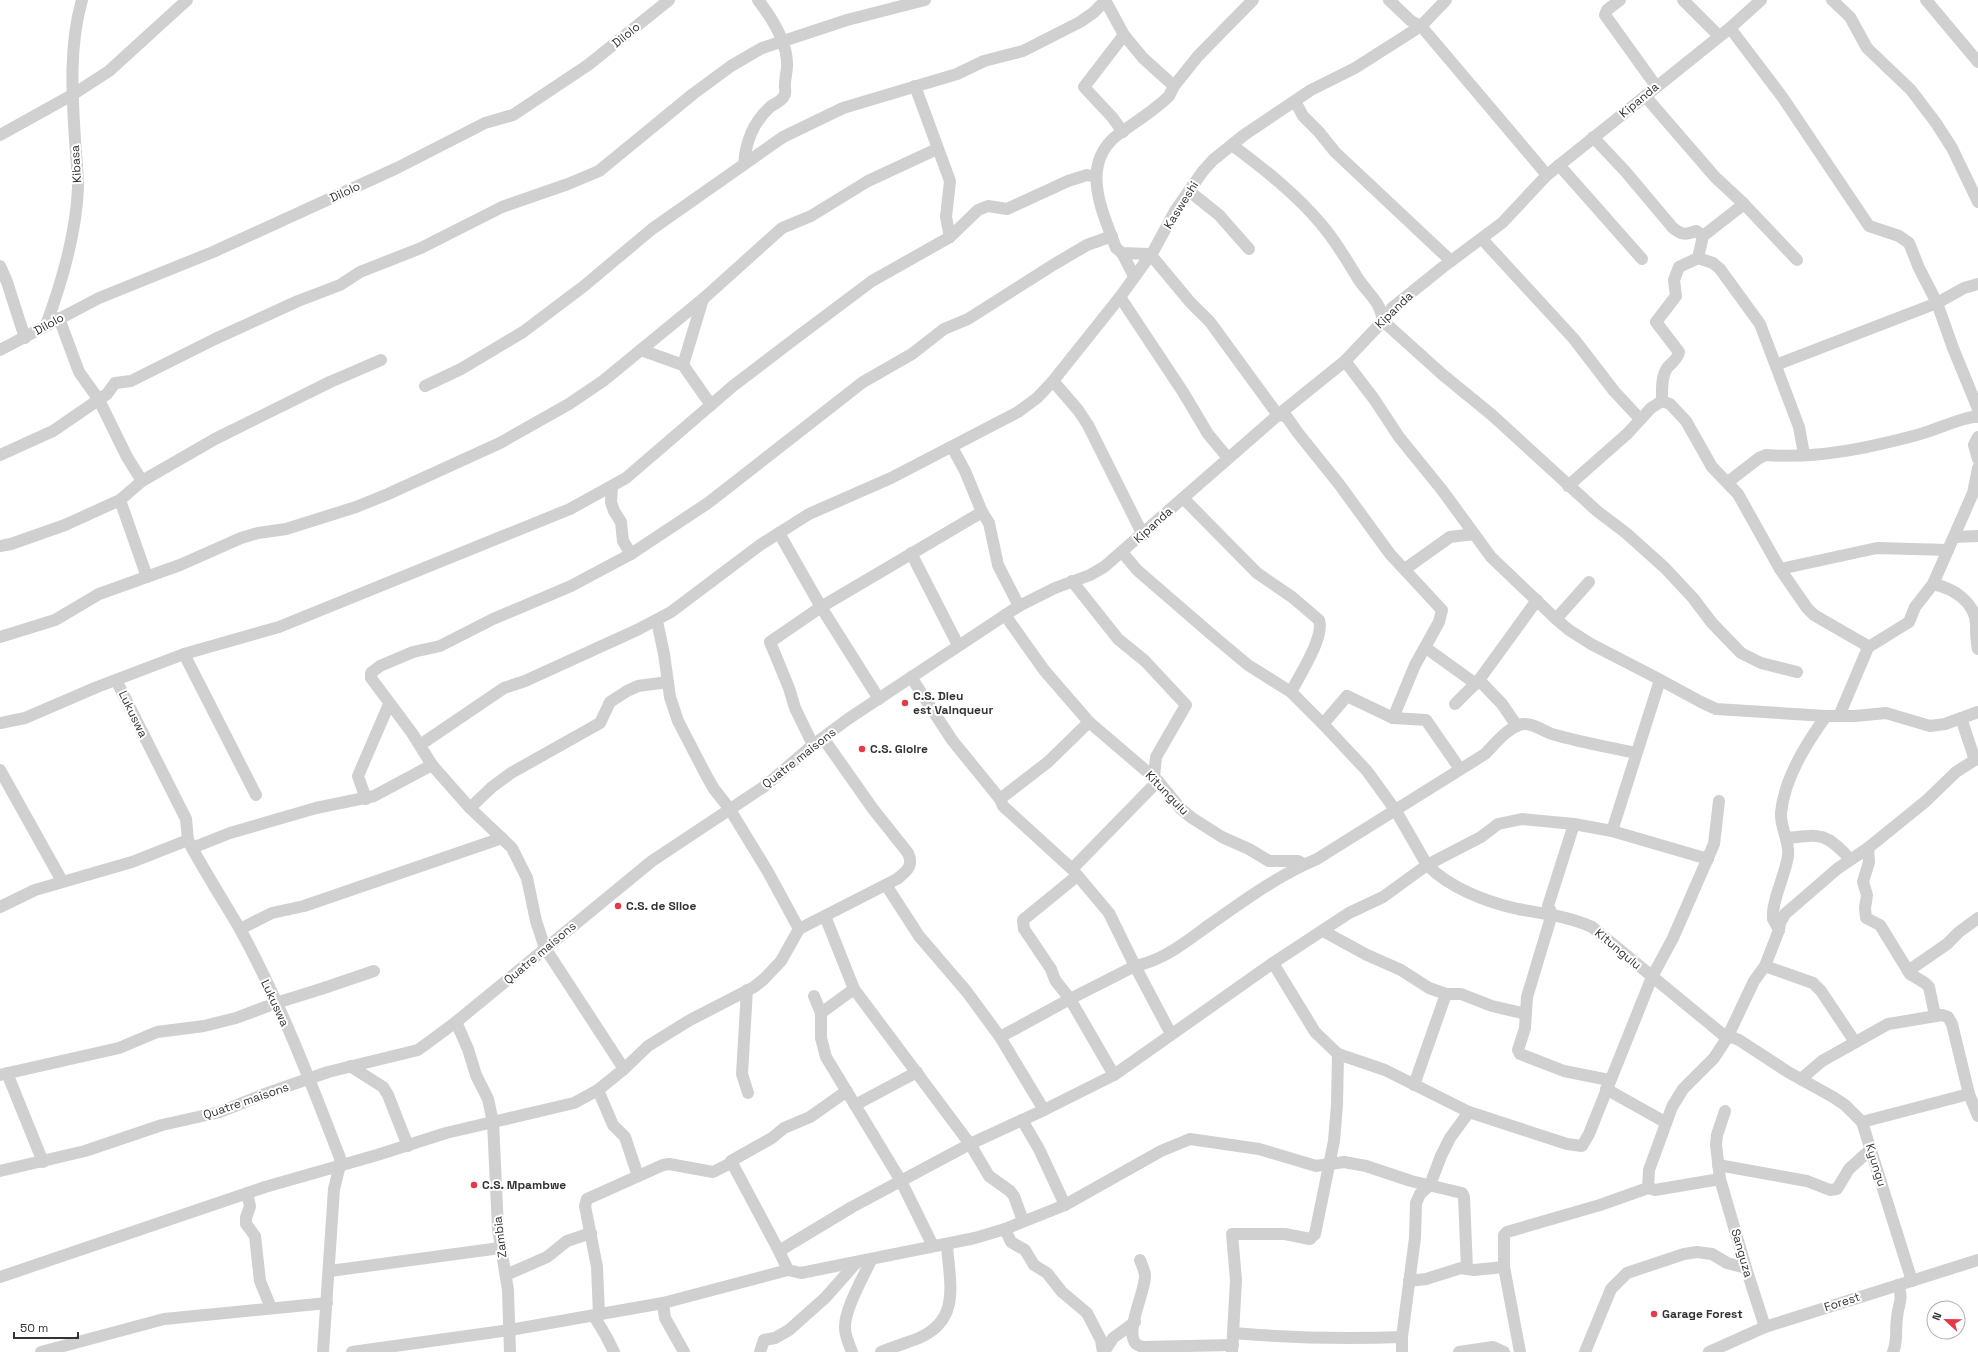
<svg xmlns="http://www.w3.org/2000/svg" width="1978" height="1352" viewBox="0 0 1978 1352" font-family="'Space Grotesk',sans-serif">
  <style>
    .lines { fill: none; stroke-linecap: round; stroke-linejoin: round }
    .minor { stroke: #d0d0d0; stroke-width: 12 }
    .poi-dot { fill: #e63946; stroke: #fff; stroke-width: 1.5 }
    .labels { text-anchor: middle; dominant-baseline: central; stroke-width: 4; stroke-linejoin: round; paint-order: stroke }
    .street-label { font-size: 12px; fill: #333; stroke: #fff }
    .poi-label { font-size: 12px; font-weight: bold; fill: #333; stroke: #fff; text-anchor: start }
  </style>
  <rect width="100%" height="100%" fill="#fff"/>
  <g class="lines">
    <g class="minor">
      <path d="M1105,0L1124,35L1143,58L1174,86"/>
      <path d="M1253,0L1198,56L1174,86L1169,96C1153,112 1133,123 1115,137C1080,167 1103,213 1116,248L1122,253L1150,254L1190,302L1210,322L1278,415L1286,416L1298,433L1339,484L1390,554L1442,610L1439,622L1415,665L1393,718"/>
      <path d="M1389,0L1411,21L1421,26L1547,175"/>
      <path d="M1620,0L1607,10L1605,15L1656,86"/>
      <path d="M1683,0L1719,36"/>
      <path d="M1832,0L1850,17L1867,48L1911,90L1936,123L1952,148L1978,202"/>
      <path d="M1926,0L1978,62"/>
      <path d="M1730,28L1783,98L1869,226L1899,236L1909,243L1919,268L1937,303L1953,348L1978,409"/>
      <path d="M915,86L950,181L946,217L950,237"/>
      <path d="M1645,96L1715,177L1744,204L1797,260"/>
      <path d="M1295,101L1303,116L1319,132L1335,152L1451,261"/>
      <path d="M1123,132L1112,117L1084,87L1124,35"/>
      <path d="M0,135L72,95L109,71L187,0"/>
      <path d="M1593,137L1625,171L1673,228C1682,235 1685,235 1696,231L1703,236"/>
      <path d="M1232,145C1264,169 1296,194 1321,224C1336,241 1347,261 1359,280C1370,296 1380,301 1383,321L1443,375L1492,415L1597,511L1626,533L1665,568L1693,598L1712,623L1741,653L1761,663L1797,672"/>
      <path d="M744,164C746,141 753,123 770,107C774,104 782,101 784,96C787,92 784,88 785,84C785,78 787,72 787,66C788,42 772,18 758,0"/>
      <path d="M1559,165L1642,259"/>
      <path d="M1189,191L1219,215L1249,249"/>
      <path d="M1482,239L1574,339L1614,391L1640,419"/>
      <path d="M1122,253L1134,276"/>
      <path d="M1698,258L1713,263L1720,269L1760,324L1799,427L1804,454"/>
      <path d="M0,266L7,282L25,338"/>
      <path d="M1120,297L1183,392L1208,434L1228,458"/>
      <path d="M59,318L79,372L99,400L127,457L142,481"/>
      <path d="M46,325C62,282 76,235 78,188C78,172 76,156 75,140C72,93 69,45 82,0"/>
      <path d="M0,350L99,298L213,252L397,168L485,123L513,115L588,65L669,0"/>
      <path d="M641,350L683,365L711,405"/>
      <path d="M1345,361L1374,399L1399,437L1442,490L1491,557L1556,619L1569,630L1591,644L1653,676L1701,702L1716,709L1826,716H1855L1886,713L1930,726L1945,724L1978,712"/>
      <path d="M683,365L703,299"/>
      <path d="M1776,365L1937,303L1964,288L1978,284"/>
      <path d="M1053,381L1078,410L1088,425L1143,535"/>
      <path d="M425,386L461,369L523,332L584,286L652,229L783,137L843,108L957,74L984,61L1023,51L1080,22L1093,13L1106,0"/>
      <path d="M1662,401C1662,391 1661,377 1667,368C1671,363 1678,359 1679,352L1656,322L1676,296L1674,280L1679,267L1698,258L1703,236L1744,204"/>
      <path d="M1978,437L1974,445L1978,459"/>
      <path d="M952,447L965,471L982,512L989,523L998,565L1019,606"/>
      <path d="M0,455L53,431L107,394L115,383L131,381L215,339L298,301L340,285L360,272L421,248L502,207L568,184L599,171L693,94L731,66L762,48L847,20L925,0"/>
      <path d="M1728,482L1759,458L1766,455C1817,459 1868,448 1917,435C1931,432 1967,415 1978,417"/>
      <path d="M1568,486L1627,434L1651,408L1662,401L1670,404L1686,421L1712,467L1738,494L1780,569L1807,608L1814,615L1866,645L1867,650L1839,716"/>
      <path d="M612,487L611,502L614,511L621,522L623,541L631,554"/>
      <path d="M1183,498L1257,573L1292,597L1319,620C1325,637 1299,676 1291,692"/>
      <path d="M120,500L147,577"/>
      <path d="M779,533L821,607L879,699"/>
      <path d="M1954,537L1978,536"/>
      <path d="M0,546L11,544L65,525L120,500L142,481L215,439L330,382L381,360"/>
      <path d="M1122,552L1137,570L1211,634L1248,665L1291,692L1323,724L1367,771L1396,811L1427,865C1450,888 1486,902 1518,909C1544,914 1568,916 1592,927L1727,1038L1732,1037L1739,1040L1788,1072L1833,1097L1845,1105L1862,1122L1912,1281"/>
      <path d="M911,553L958,645"/>
      <path d="M1405,569L1450,537L1474,534"/>
      <path d="M1780,569L1877,548L1948,550"/>
      <path d="M1072,581L1118,639L1145,661L1186,705L1156,757L1154,777"/>
      <path d="M1933,584C1953,588 1975,602 1976,624C1976,633 1976,640 1978,649"/>
      <path d="M1005,615L1044,670L1089,722L1158,781L1181,809L1192,818L1222,837L1249,849L1269,861H1298L1303,864"/>
      <path d="M1556,619L1589,582"/>
      <path d="M657,621L664,654L670,697L678,721L706,775L714,789L729,808L768,872L799,929"/>
      <path d="M0,637L55,620L99,594L180,565L241,538L258,533L286,529L356,507L388,494L500,443L569,404L603,381L703,299L782,228L811,216L868,181L937,149"/>
      <path d="M1426,648L1476,684"/>
      <path d="M1867,648L1909,622L1915,607L1933,584L1973,493L1978,468"/>
      <path d="M184,654L256,795"/>
      <path d="M911,677L952,740L1000,799L1003,806L1072,869L1109,913L1135,966L1171,1034"/>
      <path d="M116,680L186,819L188,840L192,848C207,875 224,902 240,929C280,1002 310,1080 340,1158V1165L334,1189L323,1352"/>
      <path d="M1479,680L1502,704L1517,726"/>
      <path d="M1455,704L1479,680L1537,600"/>
      <path d="M1961,718L1975,760"/>
      <path d="M0,723L25,718L97,687L184,654L279,627L570,509L626,478L733,386L788,344L872,281L950,237L978,210L988,206L1007,209L1068,181L1087,175L1096,177"/>
      <path d="M1323,724L1347,696L1393,718L1426,720L1460,769"/>
      <path d="M420,745L504,688L525,681L637,630L671,612L760,545L809,514L891,478L1018,412L1037,398L1053,381L1120,297L1154,250L1175,211L1203,171L1213,160L1244,135L1311,90L1355,68L1421,26L1446,0"/>
      <path d="M813,745L795,708L789,688L770,642L821,607L982,512"/>
      <path d="M0,770L62,881"/>
      <path d="M366,799L358,776L389,704"/>
      <path d="M1000,799L1048,762L1089,722"/>
      <path d="M470,808L492,787L511,773L600,723L610,702L627,691L638,686L668,682"/>
      <path d="M1574,824L1548,906L1552,914L1527,997L1525,1028L1518,1050L1520,1054L1564,1071L1609,1080"/>
      <path d="M1612,831L1660,680"/>
      <path d="M1787,838C1821,834 1826,833 1850,859"/>
      <path d="M192,848L230,833L316,808L374,796L432,765"/>
      <path d="M1868,848L1869,862L1863,882L1867,895L1865,908L1866,918L1880,925L1910,974L1925,983L1929,987L1935,1015"/>
      <path d="M1072,869L1158,781"/>
      <path d="M1077,876L1023,920L1024,929L1051,969L1055,980L1070,999L1114,1075"/>
      <path d="M886,885L919,936L967,992L1000,1037L1044,1110"/>
      <path d="M0,907L35,890L132,862L188,840"/>
      <path d="M825,916L854,989L970,1144L989,1176L1010,1191L1014,1196L1023,1221"/>
      <path d="M240,929L272,913L304,906L502,838"/>
      <path d="M1779,930L1773,919V912C1775,893 1785,875 1788,856C1790,841 1780,828 1781,813C1784,779 1806,744 1826,716"/>
      <path d="M1323,931L1367,955L1401,970L1429,988L1446,994H1461L1492,1006L1526,1014"/>
      <path d="M1273,963L1315,1032L1338,1054L1385,1070L1469,1112L1567,1144L1582,1146L1589,1134L1652,977L1673,938L1714,844L1719,801"/>
      <path d="M1765,966L1813,983L1821,991L1855,1042"/>
      <path d="M1908,971L1947,944L1959,932L1978,918"/>
      <path d="M747,990L742,1074L748,1093"/>
      <path d="M814,996L821,1013V1038L826,1057L901,1181L933,1246"/>
      <path d="M821,1013L854,989"/>
      <path d="M456,1022L468,1049L476,1075L488,1099L493,1122L498,1229L508,1290L510,1352"/>
      <path d="M1000,1037L1070,999L1135,966C1165,960 1188,940 1212,923C1246,899 1279,875 1317,859L1485,754C1495,744 1509,726 1523,724C1533,723 1543,731 1552,734C1579,742 1608,747 1636,753"/>
      <path d="M350,1066L383,1087L388,1095L408,1146"/>
      <path d="M624,1069L545,948L536,921L527,878L512,848L470,808L432,765L412,733L371,678V673L380,666L413,652L440,646L493,619L571,586L631,554L708,503L863,382L912,354L944,329L968,319L1053,265L1087,245L1112,236"/>
      <path d="M7,1073L43,1162"/>
      <path d="M0,1075L119,1048L157,1032L204,1026L236,1018L276,1003L321,989L374,971"/>
      <path d="M1801,1079L1822,1061L1888,1024L1942,1015L1948,1017L1952,1024L1969,1094L1978,1116"/>
      <path d="M1414,1085L1446,994"/>
      <path d="M1606,1089L1665,1122"/>
      <path d="M598,1090L613,1125L625,1137L638,1176"/>
      <path d="M855,1105L917,1072"/>
      <path d="M1725,1111L1717,1135L1716,1145L1720,1179L1746,1268L1765,1327"/>
      <path d="M1022,1120L1039,1149L1065,1205"/>
      <path d="M1862,1122L1969,1094"/>
      <path d="M1718,1165L1807,1181L1830,1190L1837,1189L1849,1169L1871,1149"/>
      <path d="M0,1171L85,1151L162,1125L220,1112L262,1095L328,1072L418,1050L456,1022L652,861L765,786L813,745L848,719L1019,606L1055,588L1090,575L1104,567L1278,415L1345,361L1383,321L1392,308L1443,267L1502,223L1547,175L1730,28L1761,0"/>
      <path d="M1648,1188L1649,1170L1672,1107L1683,1089L1714,1058L1727,1038L1754,981L1765,966L1779,930L1780,923L1785,914L1837,869L1868,848L1926,801L1956,772L1978,758"/>
      <path d="M247,1193L250,1206L246,1218V1224L255,1236L260,1281L271,1308"/>
      <path d="M1005,1229L1011,1242L1025,1250L1034,1265L1047,1273L1062,1292L1087,1313L1101,1340L1103,1352"/>
      <path d="M779,1251L731,1161L772,1138L784,1128L810,1117L847,1091"/>
      <path d="M1140,1260C1142,1265 1144,1269 1145,1275C1146,1291 1124,1331 1136,1344L1142,1347L1233,1345"/>
      <path d="M788,1270L779,1251L852,1207L970,1144L1044,1110L1114,1075L1273,963L1349,913L1383,897L1427,865L1481,837L1498,824L1522,819L1574,824L1612,831L1708,859"/>
      <path d="M330,1271L500,1248"/>
      <path d="M506,1275L547,1257L567,1241L591,1233"/>
      <path d="M0,1277L265,1187L377,1155L446,1133L574,1103L598,1090L624,1069L648,1046L690,1020L754,987L764,979L781,961L799,929L897,879C907,871 914,866 908,853L873,809L823,738"/>
      <path d="M1409,1281L1426,1279L1461,1268L1474,1270L1504,1267"/>
      <path d="M663,1303L665,1318L684,1352"/>
      <path d="M599,1315L597,1267L585,1206L587,1199L663,1165L669,1164L713,1172L731,1163"/>
      <path d="M594,1316L606,1336L614,1352"/>
      <path d="M1233,1333C1289,1338 1345,1339 1402,1337"/>
      <path d="M41,1352L164,1319L327,1303"/>
      <path d="M352,1352L510,1330L663,1303L788,1270L801,1273L975,1238L1005,1229L1065,1205L1161,1151L1190,1139L1259,1149L1316,1166L1344,1162L1366,1166L1411,1181L1462,1193L1464,1197L1467,1269"/>
      <path d="M760,1352L764,1340L775,1338L789,1330L825,1298L856,1263"/>
      <path d="M852,1352C849,1344 845,1336 845,1328C844,1310 864,1276 871,1260"/>
      <path d="M881,1352C893,1347 906,1343 919,1338C962,1319 949,1282 947,1244"/>
      <path d="M1104,1352L1113,1338L1135,1322"/>
      <path d="M1232,1352L1236,1280L1232,1234H1285L1310,1239L1315,1234L1334,1141L1337,1105L1338,1054"/>
      <path d="M1402,1352V1337L1415,1238L1416,1203L1420,1194L1430,1185L1441,1156L1450,1138L1469,1112"/>
      <path d="M1459,1352L1493,1347L1504,1352"/>
      <path d="M1520,1352L1504,1267V1235L1507,1232L1600,1205L1648,1188L1655,1190L1720,1179"/>
      <path d="M1585,1352L1611,1289L1627,1273L1684,1254L1697,1252L1712,1254L1727,1263L1746,1268"/>
      <path d="M1709,1352L1765,1327L1978,1260"/>
      <path d="M1893,1352C1898,1340 1895,1331 1897,1318C1898,1302 1904,1302 1898,1285"/>
    </g>
  </g>
  <g class="poi-dot">
    <circle cx="905" cy="703" r="4"/>
    <circle cx="862" cy="749" r="4"/>
    <circle cx="618" cy="906" r="4"/>
    <circle cx="474" cy="1185" r="4"/>
    <circle cx="1654" cy="1314" r="4"/>
  </g>
  <g class="labels">
    <g class="street-label">
      <text transform="translate(626 35) rotate(-39)">Dilolo</text>
      <text transform="translate(1639 100) rotate(-40)">Kipanda</text>
      <text transform="translate(76 164) rotate(-94)">Kibasa</text>
      <text transform="translate(345 192) rotate(-25)">Dilolo</text>
      <text transform="translate(1181 205) rotate(-58)">Kasweshi</text>
      <text transform="translate(1394 310) rotate(-44)">Kipanda</text>
      <text transform="translate(49 324) rotate(-29)">Dilolo</text>
      <text transform="translate(1153 525) rotate(-42)">Kipanda</text>
      <text transform="translate(133 714) rotate(64)">Lukuswa</text>
      <text transform="translate(799 758) rotate(-38)">Quatre maisons</text>
      <text transform="translate(1167 793) rotate(46)">Kitungulu</text>
      <text transform="translate(1618 949) rotate(40)">Kitungulu</text>
      <text transform="translate(540 953) rotate(-40)">Quatre maisons</text>
      <text transform="translate(275 1003) rotate(65)">Lukuswa</text>
      <text transform="translate(246 1101) rotate(-19)">Quatre maisons</text>
      <text transform="translate(1876 1165) rotate(73)">Kyungu</text>
      <text transform="translate(500 1237) rotate(-97)">Zambia</text>
      <text transform="translate(1742 1253) rotate(74)">Sanguza</text>
      <text transform="translate(1842 1302) rotate(-18)">Forest</text>
    </g>
    <g class="poi-label">
      <text x="913" y="696">C.S. Dieu<tspan x="913" dy="14">est Vainqueur</tspan></text>
      <text x="870" y="749">C.S. Gloire</text>
      <text x="626" y="906">C.S. de Siloe</text>
      <text x="482" y="1185">C.S. Mpambwe</text>
      <text x="1662" y="1314">Garage Forest</text>
    </g>
  </g>
  <g transform="translate(1946 1320) rotate(292)"><circle r="19" fill="#ffffff" stroke="#adadad"/>
  <path d="M0-3L7 15L0 10L-7 15Z" fill="#e63946"/>
  <text y="-6" font-size="11" font-weight="bold" text-anchor="middle" fill="#333333">N</text>
  </g>
  <path d="M14 1332v6h64v-6" fill="none" stroke="#333333" stroke-width="2"/>
  <text x="20" y="1332" font-size="12" fill="#333333" stroke="#ffffff" stroke-width="3" paint-order="stroke">50 m</text>
</svg>
